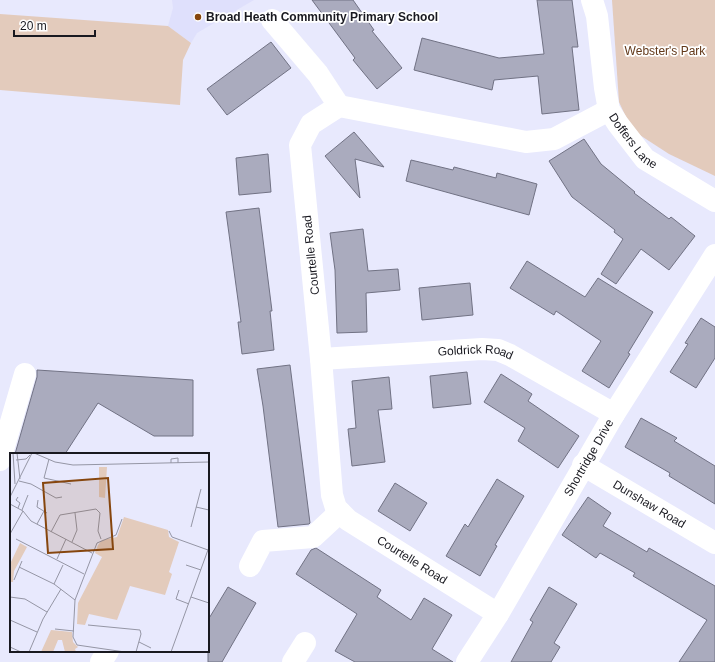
<svg xmlns="http://www.w3.org/2000/svg" width="715" height="662" viewBox="0 0 715 662" font-family="Arial,sans-serif">
  <style>
    .built { fill: #dfe0fc }
    .green { fill: #e3cbbc }
    .building { fill: #aaabbe; stroke: #717284 }
    .lines { fill: none; stroke-linecap: round; stroke-linejoin: round }
    .minor { stroke: #fff; stroke-width: 22 }
    .poi-dot { fill: #86460e; stroke: #fff; stroke-width: 1.5 }
    .labels { text-anchor: middle; dominant-baseline: central; stroke-width: 3.5; stroke-linejoin: round; paint-order: stroke }
    .poi-label { font-size: 12px; font-weight: bold; fill: #191920; stroke: #fff; text-anchor: start }
    .park-label { font-size: 12px; fill: #623819; stroke: #fff }
    .street-label { font-size: 12px; fill: #191920; stroke: #fff }
    .inset-road { fill: none; stroke: #9596a5; stroke-width: 1 }
    .view { fill: #86460e; fill-opacity: 0.15; stroke: #86460e; stroke-width: 2 }
    .inset-edge { fill: none; stroke: #191920; stroke-width: 2 }
  </style>
  <rect width="100%" height="100%" fill="#e8e9fd"/>
  <path class="built" d="M172,0H254L197,33L191,43L168,26L173,8Z"/>
  <g class="green">
    <path d="M612,0H715V176L669,154L632,130L619,102Z"/>
    <path d="M0,14L168,26L191,43L183,60L180,105L0,90Z"/>
  </g>
  <g class="building">
    <path d="M312,0H353L374,30L372,31L402,68L377,89L353,60L355,58Z"/>
    <path d="M537,0H572L578,47H572L579,110L542,114L538,76L494,80L492,90L414,70L422,38L499,58L544,54Z"/>
    <path d="M271,42L291,68L227,115L207,89Z"/>
    <path d="M354,132L384,167L355,159L360,198L325,156Z"/>
    <path d="M584,139L601,164L635,192L634,193L669,219L671,217L695,236L669,270L641,249L616,284L601,274L623,239L614,232L615,230L572,197L549,161Z"/>
    <path d="M268,154L271,192L239,195L236,158Z"/>
    <path d="M411,160L453,170L454,167L496,178L497,173L537,184L529,215L406,181Z"/>
    <path d="M259,208L272,311H270L274,350L242,354L238,322H241L226,212Z"/>
    <path d="M363,229L368,271L398,269L400,290L366,293L367,332L337,333L335,270L330,233Z"/>
    <path d="M527,261L585,297L598,278L653,312L628,353L630,354L609,388L582,371L601,341L556,311L554,315L510,288Z"/>
    <path d="M470,283L473,315L422,320L419,288Z"/>
    <path d="M701,318L715,327V358L696,388L670,372L688,344L685,343Z"/>
    <path d="M290,365L310,523L309,524L278,527L263,406L257,369Z"/>
    <path d="M37,370L193,380V436H154L98,403L65,454H15L37,377Z"/>
    <path d="M467,372L471,404L433,408L430,376Z"/>
    <path d="M501,374L532,394L528,401L579,436L558,468L518,441L525,428L484,402Z"/>
    <path d="M389,377L392,409L378,410L385,462L352,466L348,429L356,428L352,381Z"/>
    <path d="M641,418L677,438L674,441L715,466V504L669,476L670,473L625,447Z"/>
    <path d="M497,479L524,496L495,545L497,546L480,576L446,556L465,524L468,527Z"/>
    <path d="M395,483L427,503L410,531L378,511Z"/>
    <path d="M588,497L611,513L603,526L647,552L649,548L715,586V662H679L707,620L633,576L635,573L600,553L596,558L562,535Z"/>
    <path d="M316,548L381,590L377,597L411,620L424,598L452,615L432,649L453,662H355L335,651L357,614L296,574L311,550Z"/>
    <path d="M228,587L256,603L222,662H208V620Z"/>
    <path d="M549,587L577,604L554,643L560,647L551,662H511L533,622L530,620Z"/>
  </g>
  <g class="lines">
    <g class="minor">
      <path id="s1" d="M592,0L597,16L605,88L609,110L618,124L645,159L715,201"/>
      <path d="M272,20L318,74L339,106"/>
      <path id="s2" d="M321,359L482,349L498,350L510,355L614,414"/>
      <path d="M0,460L25,374"/>
      <path id="s3" d="M583,465L715,543"/>
      <path d="M250,566L263,541L313,537L340,512"/>
      <path d="M498,614L348,520L336,508L332,495L321,359L300,145L311,124L339,106L526,142L554,139L609,110"/>
      <path d="M101,662L108,651"/>
      <path d="M293,662L305,643"/>
      <path id="s4" d="M467,662L498,614L614,414L715,255"/>
    </g>
  </g>
  <circle class="poi-dot" cx="198" cy="17" r="4"/>
  <g class="labels">
    <g class="poi-label">
      <text x="206" y="17">Broad Heath Community Primary School</text>
    </g>
    <g class="park-label">
      <text x="665" y="51">Webster's Park</text>
    </g>
    <g class="street-label">
      <text stroke="none"><textPath href="#s1" startOffset="151">Doffers Lane</textPath></text>
      <text transform="translate(311 255) rotate(-96)">Courtelle Road</text>
      <text stroke="none"><textPath href="#s2" startOffset="155">Goldrick Road</textPath></text>
      <text stroke="none"><textPath href="#s4" startOffset="238">Shortridge Drive</textPath></text>
      <text stroke="none"><textPath href="#s3" startOffset="77">Dunshaw Road</textPath></text>
      <text transform="translate(412 560) rotate(32)">Courtelle Road</text>
    </g>
  </g>
  <g transform="translate(10 453)">
    <rect width="199" height="199" fill="#e8e9fd"/>
    <path d="M89,14H97L95,45L89,44ZM114,64L158,77L159,84L169,89L159,119L162,121L155,142L120,133L107,167L79,161L75,172L67,171L68,150L92,104L85,100L88,92L92,87L107,84ZM10,90L17,94L4,118L3,129H0V111ZM41,177L62,179L63,189L68,194L65,196L66,199H55L52,187H48L43,199H31Z" fill="#e3cbbc"/>
    <path class="inset-road" d="M3,0L5,31M7,0L10,26M24,0L45,9L63,12L199,9M39,6L34,25L61,31M6,7L16,6L20,2M161,10V6L168,5V10M9,28L21,31L46,45L52,44M0,44L22,0M28,47L27,54L37,60M0,51L13,58L21,68L82,100M186,54L199,57M8,55L10,50L6,47L8,44M12,57L18,42M27,71L34,58M181,74L191,36M159,78L162,84L198,97M41,79L50,62L86,56L90,60L88,78L91,86M0,81L13,58M6,86L74,121M62,89L67,77L65,60M47,106L56,86M176,112L191,117M9,114L44,131L65,147L63,184L67,192L115,199M4,127L12,108M44,131L53,112M169,137L166,146L179,151M0,144L15,146L37,159M181,144L199,150M65,147L87,90L106,82L112,66M0,167L27,179M78,172L130,177L131,181L126,199M45,176L64,178M129,189L141,195M0,194L11,199M19,199L33,166L51,136M161,199L199,94"/>
    <path class="view" d="M98,25L103,96L38,100L33,30Z"/>
    <rect width="199" height="199" class="inset-edge"/>
  </g>
  <path d="M14 30v6h81v-6" fill="none" stroke="#191920" stroke-width="2"/>
  <text x="20" y="30" font-size="12" fill="#191920" stroke="#ffffff" stroke-width="3" paint-order="stroke">20 m</text>
</svg>
